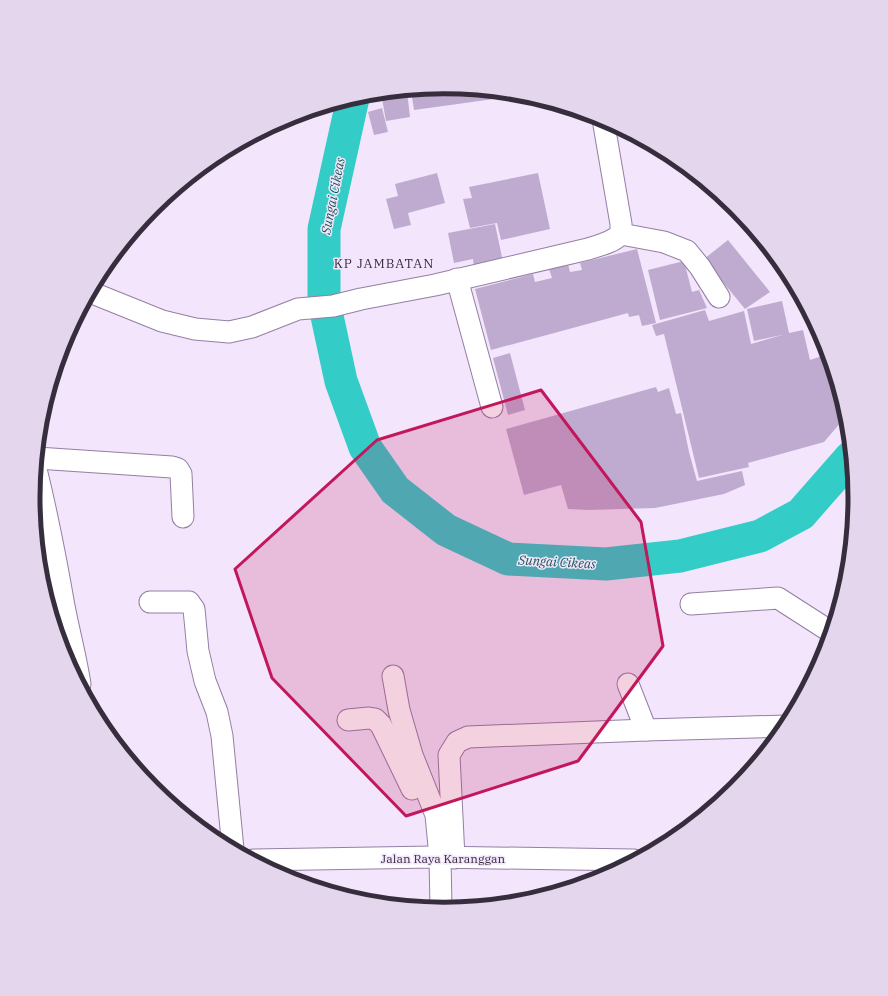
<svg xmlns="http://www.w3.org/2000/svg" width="888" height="996" viewBox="0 0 888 996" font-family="'IBM Plex Serif',serif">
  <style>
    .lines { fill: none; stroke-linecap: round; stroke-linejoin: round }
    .river { stroke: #33ccc7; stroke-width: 33 }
    .building { fill: #c0abd0 }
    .minor-casing { stroke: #947fa3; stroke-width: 23 }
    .minor { stroke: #fff; stroke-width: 21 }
    .marked { fill: #c2185b; fill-opacity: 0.2; stroke: #c2185b; stroke-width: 3; stroke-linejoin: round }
    .labels { text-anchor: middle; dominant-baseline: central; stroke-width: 3; stroke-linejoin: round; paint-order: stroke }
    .street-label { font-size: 12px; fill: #372e3d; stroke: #f2e5fc }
    .water-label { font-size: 13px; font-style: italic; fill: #185553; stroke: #f2e5fc }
    .neighbourhood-label { font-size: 13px; letter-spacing: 1px; fill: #372e3d; stroke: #f2e5fc }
    .rim { fill: none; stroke: #372e3d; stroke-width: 5 }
  </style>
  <rect width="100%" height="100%" fill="#f2e5fc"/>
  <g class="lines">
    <path class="river" d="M353,98L324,229V302L341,381L365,447L395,490L446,530L508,559L606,564L680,556L760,536L801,514L851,457"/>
  </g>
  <g class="building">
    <path d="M444,87L523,95L414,110L411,90Z"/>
    <path d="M407,91L410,117L386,121L381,93Z"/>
    <path d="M382,108L388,132L374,135L368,112Z"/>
    <path d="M437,173L445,203L408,213L411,225L394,229L386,199L398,196L395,184Z"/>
    <path d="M538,173L550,229L501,240L497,223L470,228L463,199L472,198L469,187Z"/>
    <path d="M495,224L503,262L474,267L473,259L454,263L448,233Z"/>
    <path d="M728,240L770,292L745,309L704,259Z"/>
    <path d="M637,249L656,323L642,326L639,315L629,317L628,313L491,350L475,289L533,274L535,282L552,278L549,269L568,264L570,272L582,270L580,263Z"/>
    <path d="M684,261L692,292L699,290L707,308L660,320L648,270Z"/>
    <path d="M782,301L789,333L803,330L810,360L825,355L834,389L837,385L846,415L842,421L824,442L748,463L749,467L699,478L664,334L656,336L652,325L705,310L709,321L744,311L751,344L782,335L754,341L747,309Z"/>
    <path d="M510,353L525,410L508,415L493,358Z"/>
    <path d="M656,387L658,392L669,388L676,414L681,413L689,452L697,481L742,471L745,485L724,494L655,508L589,510L568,509L561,485L524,495L506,429Z"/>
  </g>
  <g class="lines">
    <defs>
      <g id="minor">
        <path d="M621,234L664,242L687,251L700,267L719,297"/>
        <path d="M457,279L492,407"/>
        <path d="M90,292L162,321L195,329L229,332L252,327L298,309L333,306L361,299L435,285L588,249C600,245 612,243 621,234V224L603,119"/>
        <path d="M37,458L172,467L178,469L181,474L183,517"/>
        <path d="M36,469C47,514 56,560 64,606C69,632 76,658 80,684"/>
        <path d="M150,602H189L191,605L194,609L198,651L205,681L217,712L222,736L233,849"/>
        <path d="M691,604L778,598L831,632"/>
        <path d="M393,676L399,710L412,755L436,815L440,857L441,909"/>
        <path d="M628,684L646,730"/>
        <path d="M348,720L369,718L375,719L381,725L412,789"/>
        <path d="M454,858L449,755L457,742L468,737L646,730L786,726"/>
        <path d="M253,860L433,857L634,860"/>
      </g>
    </defs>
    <use href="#minor" class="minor-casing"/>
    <use href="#minor" class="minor"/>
  </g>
  <path class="marked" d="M541,390L641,522L663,646L578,761L406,816L272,678L235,569L377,440Z"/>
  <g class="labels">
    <g class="street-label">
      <text x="443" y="858">Jalan Raya Karanggan</text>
    </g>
    <g class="water-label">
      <text transform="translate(333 196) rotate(-79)">Sungai Cikeas</text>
      <text transform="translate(557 562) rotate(3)">Sungai Cikeas</text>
    </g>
    <g class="neighbourhood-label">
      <text x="384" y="263">KP JAMBATAN</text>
    </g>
  </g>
  <path d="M0 0H888V996H0ZM40 498a404 404 0 1 1 808 0a404 404 0 1 1-808 0Z" fill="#e3d6ed" fill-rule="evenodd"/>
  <path class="rim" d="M40 498a404 404 0 1 1 808 0a404 404 0 1 1-808 0Z"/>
</svg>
